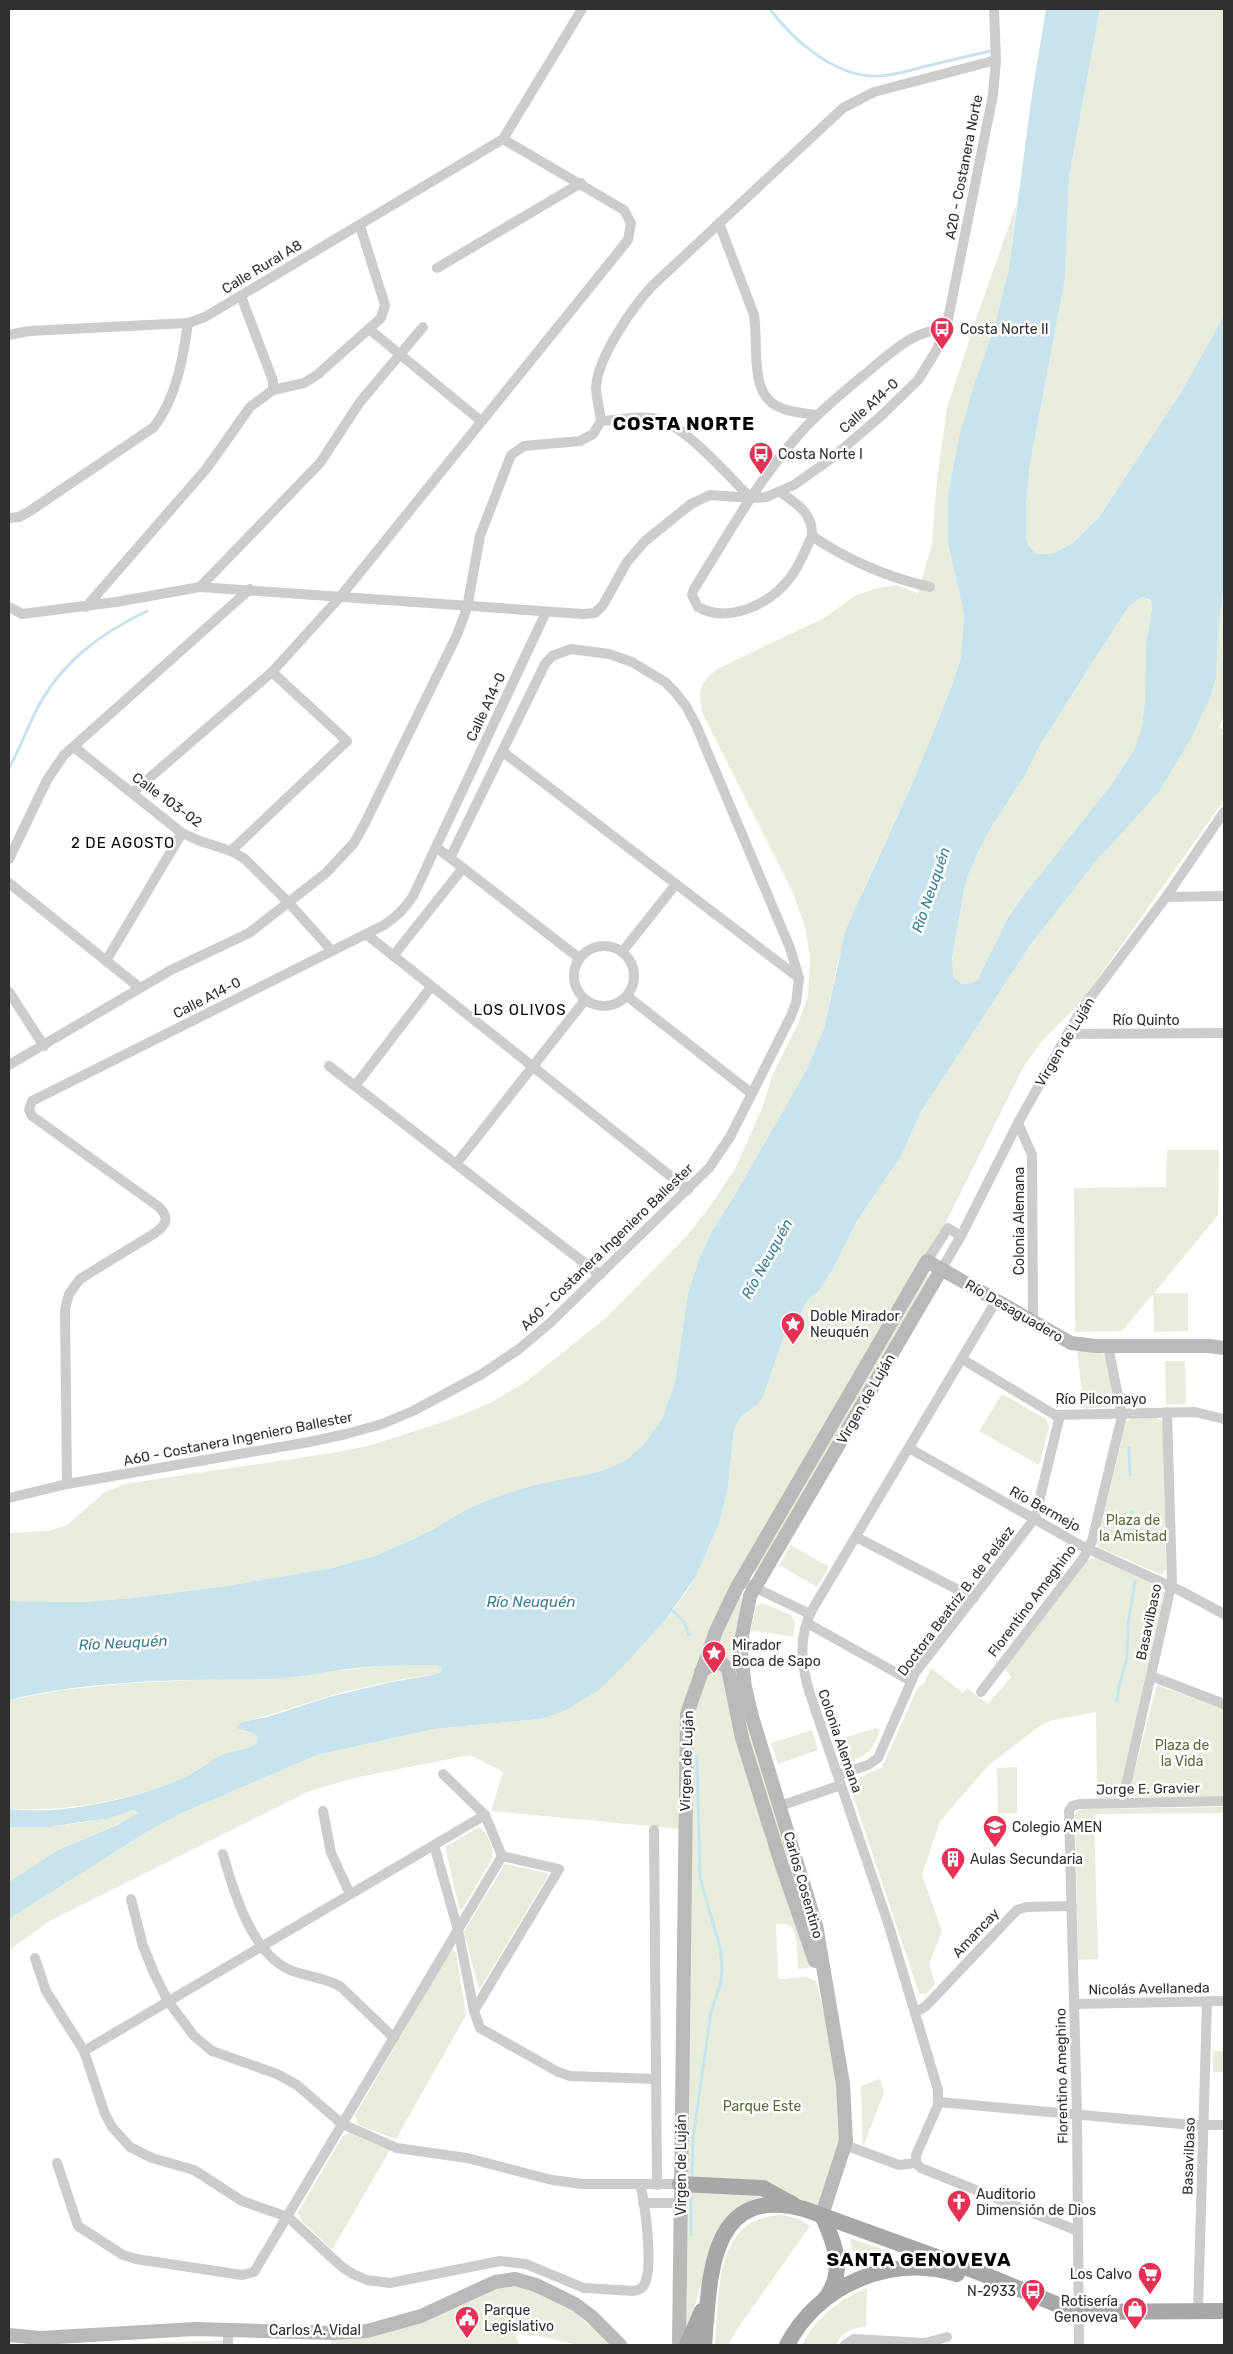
<svg xmlns="http://www.w3.org/2000/svg" width="1233" height="2354" viewBox="0 0 1233 2354" font-family="Rubik,sans-serif">
  <style>
    .green { fill: #e7ecdd }
    .water { fill: #c9e3ec; fill-rule: evenodd }
    .lines { fill: none; stroke-linecap: round; stroke-linejoin: round }
    .stream { stroke: #c9e3ec; stroke-width: 3 }
    .street { stroke: #ccc; stroke-width: 10 }
    .secondary { stroke: #b9b9b9; stroke-width: 14 }
    .primary { stroke: #a7a7a7; stroke-width: 16 }
    .labels { text-anchor: middle; dominant-baseline: central; stroke-width: 5; stroke-linejoin: round; paint-order: stroke }
    .street-label { font-size: 14px; fill: #2f2f2f; stroke: #fff }
    .poi-label { font-size: 14px; fill: #2f2f2f; stroke: #fff; text-anchor: start }
    .park-label { font-size: 14px; fill: #596c3c; stroke: #fff }
    .neighbourhood-label { font-size: 15px; letter-spacing: 1px; fill: #000; stroke: #fff }
    .water-label { font-size: 15px; font-style: italic; fill: #3c7d92; stroke: #fff }
    .district-label { font-size: 19px; font-weight: bold; letter-spacing: 1px; fill: #000; stroke: #fff }
  </style>
  <rect width="100%" height="100%" fill="#fff"/>
  <g class="green">
    <path d="M1100,9H1224V315L1180,394L1099,517L1073,543L1054,553L1037,554L1029,546L1026,537V507L1030,464L1065,279L1069,177Z"/>
    <path d="M1017,203L1009,268L994,329L974,384L948,544L964,614L961,658L952,685L915,777L864,888L838,961L824,1028L807,1069L736,1193L712,1231L699,1259L688,1293L675,1382L662,1419L644,1444L626,1460L602,1471L534,1485L493,1498L465,1510L432,1530L407,1542L374,1556L332,1568L226,1586L133,1598L83,1602L9,1601V1533L48,1531L67,1525L105,1492L124,1484L332,1453L368,1446L446,1421L488,1404L527,1381L607,1317L687,1236L713,1202L735,1169L763,1106L772,1076L798,1024L808,995L810,957L805,927L793,893L702,712C697,690 701,679 721,667L824,618L856,595L877,588L896,585L918,593L932,544L937,480L947,408L978,313Z"/>
    <path d="M1224,588V717L1219,727L1224,730V800L1082,1001L1043,1040L1024,1066L944,1226L747,1562L684,1706L680,1829L491,1811L503,1772L470,1755L359,1777L309,1791L51,1920L9,1950V1919L150,1830L182,1813L317,1755L434,1729L540,1719L667,1618L685,1594L696,1576L720,1521L728,1487L734,1429L742,1416L757,1405L763,1397L786,1330L799,1318L807,1301L818,1292L833,1269L857,1221L901,1156L921,1112L1031,944L1094,862L1159,792L1192,737L1210,698L1216,678L1219,620Z"/>
    <path d="M1142,597L1151,601L1152,609L1146,644L1145,699L1142,728L1134,750L1111,785L1023,896L1007,919L978,979L972,983L962,984L953,977L951,966L964,890L969,873L978,852L990,829L1024,777L1040,745L1117,624L1129,606Z"/>
    <path d="M1167,1150H1219L1218,1215L1154,1293H1188V1331L1154,1332L1153,1294L1122,1331L1075,1332L1074,1188L1166,1187Z"/>
    <path d="M925,1276L929,1277L755,1574L753,1571Z"/>
    <path d="M1077,1351L1100,1352L1105,1355L1114,1397L1110,1406L1084,1409Z"/>
    <path d="M1165,1361H1185L1186,1404H1166Z"/>
    <path d="M1002,1394L1046,1419L1049,1427L1039,1465L979,1431Z"/>
    <path d="M1132,1418H1157L1162,1421L1163,1424L1166,1569L1162,1575L1100,1548L1097,1544L1126,1422Z"/>
    <path d="M791,1545L829,1567L817,1587L779,1565Z"/>
    <path d="M1095,1557L1160,1587L1164,1593L1119,1794L1115,1798H1097L1096,1712L1053,1720L1041,1725L989,1765L940,1821L922,1875L942,1931L929,1964L935,1984L926,1994L919,1993L850,1787L854,1780L882,1767L918,1687L924,1684L931,1668L963,1693L967,1688L988,1704L1011,1677L1005,1668L1087,1561Z"/>
    <path d="M739,1597L742,1598V1600L735,1642L809,1916L812,1940L734,1690L711,1656Z"/>
    <path d="M762,1603L791,1615L795,1622L793,1637L751,1630L756,1606Z"/>
    <path d="M390,1665H437L442,1668L441,1672L433,1675C389,1680 343,1691 301,1705C281,1711 262,1718 241,1722L243,1731L255,1734L258,1737L257,1743C244,1752 225,1755 211,1761C200,1766 192,1775 181,1779C127,1801 67,1812 9,1809V1700L63,1690L132,1683L238,1678L263,1679Z"/>
    <path d="M722,1668L811,1965L808,1968L798,1969L797,1943L793,1928L787,1924H776L778,1978L781,1979L806,1977L816,1981L834,2051L841,2138L819,2204L815,2206L689,2179L685,2172L691,1721L706,1672Z"/>
    <path d="M1157,1685L1224,1709V1796L1137,1797L1132,1795L1130,1788Z"/>
    <path d="M876,1728L880,1730C872,1751 870,1754 848,1762L839,1759L834,1741Z"/>
    <path d="M812,1730L818,1750L778,1764L771,1743Z"/>
    <path d="M1017,1767V1813H998L997,1768Z"/>
    <path d="M1224,1807V1813L1097,1814L1094,1817L1098,1959L1078,1960L1075,1815L1077,1811L1083,1809Z"/>
    <path d="M134,1810L138,1811L136,1816L58,1850L9,1882V1827H48L87,1822Z"/>
    <path d="M479,1827C487,1831 493,1848 493,1857L461,1911L459,1908L445,1847Z"/>
    <path d="M505,1864L547,1873L548,1876L479,1990L464,1932Z"/>
    <path d="M451,1950L456,1952L466,2015L396,2139L358,2125L355,2115Z"/>
    <rect x="1213" y="2051" width="11" height="21"/>
    <path d="M880,2079L884,2093L863,2147L861,2086Z"/>
    <path d="M349,2133L390,2150L332,2250L301,2220L298,2212L343,2136Z"/>
    <path d="M686,2192L772,2195L715,2237L684,2343Z"/>
    <path d="M782,2215L800,2219L810,2226L740,2325L728,2345H715C720,2295 712,2217 782,2215Z"/>
    <path d="M850,2238L893,2253L892,2258L874,2261L856,2267Z"/>
    <path d="M509,2286C551,2289 583,2317 611,2345H578L539,2336L515,2334L519,2345H331V2333L335,2338L493,2289Z"/>
    <path d="M867,2288L866,2326C854,2328 840,2332 837,2345H802C815,2318 839,2300 867,2288Z"/>
    <path d="M228,2340V2345H97Z"/>
  </g>
  <path class="water" d="M1046,9H1100L1069,177L1065,279L1030,464L1026,507V537L1029,546L1037,554L1054,553L1073,543L1099,517L1180,394L1224,315V588L1219,620L1216,678L1210,698L1192,737L1159,792L1095,862L1031,944L921,1112L901,1156L857,1221L833,1269L818,1292L807,1301L799,1318L786,1330L763,1397L757,1405L742,1416L734,1429L728,1487L720,1521L696,1576L667,1618L627,1662L599,1690L564,1711L540,1719L434,1729L317,1755L182,1813L150,1830L9,1919V1882L58,1850L119,1824L138,1813L134,1810L109,1818L48,1827H9V1809C65,1815 129,1800 181,1779C196,1773 209,1760 224,1754C235,1750 247,1750 257,1743L258,1737L255,1734L236,1728L241,1722L267,1717L329,1697L391,1682L433,1675L441,1672L442,1668L437,1665C410,1665 384,1665 357,1668C326,1671 295,1679 263,1679C178,1680 91,1680 9,1700V1601L83,1602L133,1598L226,1586L332,1568L374,1556L407,1542L432,1530L465,1510L493,1498L534,1485L602,1471L626,1460L644,1444L662,1419L675,1382L688,1293L699,1259L712,1231L736,1193L807,1069L824,1028L846,929L915,777L952,685L961,658L964,614L948,544V495L959,438L974,384L994,329L1009,268L1032,94ZM1142,597L1151,600L1152,609L1146,644L1145,699L1142,727L1134,750L1111,785L1023,896L1007,919L978,979L972,983L962,984L953,977L952,959L964,890L969,873L978,852L990,829L1024,777L1040,745L1117,624L1129,606Z"/>
  <g class="lines">
    <g class="stream">
      <path d="M770,9C792,39 831,73 870,76C887,77 903,72 919,68C943,62 967,56 991,51"/>
      <path d="M9,768C19,750 26,731 35,713C59,664 99,634 147,611"/>
      <path d="M1129,1448L1130,1475"/>
      <path d="M1132,1512L1133,1529"/>
      <path d="M670,1608L684,1622L689,1635"/>
      <path d="M1117,1701L1119,1686L1127,1658L1128,1625L1135,1581"/>
      <path d="M692,2174L693,2138L711,2012L721,1982L722,1965L720,1947L700,1878L697,1756"/>
      <path d="M691,2235V2191"/>
    </g>
    <g class="street">
      <path d="M719,223L754,315C759,343 748,394 779,407C791,413 805,413 817,415"/>
      <path d="M437,268L581,183"/>
      <path d="M369,329L481,421"/>
      <path d="M9,335L29,331L188,323L205,317L503,139L582,9"/>
      <path d="M273,390L304,383L317,375L381,318L385,305L360,226"/>
      <path d="M601,421C619,420 641,415 658,419C688,428 728,476 751,498"/>
      <path d="M780,492C797,504 813,513 812,536C805,550 800,565 790,578C770,604 729,624 698,607L692,595L694,589C728,535 759,478 802,431C823,408 847,389 870,370C894,350 914,330 946,329"/>
      <path d="M9,518L19,517L30,511L154,427C176,398 183,359 188,323"/>
      <path d="M812,536C849,561 886,577 930,587"/>
      <path d="M200,587L320,463L360,402L423,327"/>
      <path d="M9,607L22,614L30,613L116,602L200,587L583,614L595,613L603,605L627,562L645,541L691,504L710,495L751,498L766,497L794,485L832,458L881,416L918,380L936,351L946,329L993,95L996,60L994,9"/>
      <path d="M86,607L207,468L250,407L273,390V381L241,296"/>
      <path d="M74,747L182,833L200,841L231,851L245,859L289,903L332,951"/>
      <path d="M503,752L799,978"/>
      <path d="M132,793L272,672L340,597L628,240L631,223L624,210L503,139"/>
      <path d="M436,847L579,958"/>
      <path d="M231,851L347,741L272,672"/>
      <path d="M9,859L47,780L64,755L250,589"/>
      <path d="M9,883L140,988"/>
      <path d="M1166,897L1224,896"/>
      <path d="M366,934L688,1190"/>
      <circle cx="604" cy="976" r="30"/>
      <path d="M622,952L676,884"/>
      <path d="M393,956L463,868"/>
      <path d="M106,961L182,833"/>
      <path d="M9,992L44,1046"/>
      <path d="M627,996L751,1093"/>
      <path d="M1068,1034L1224,1033"/>
      <path d="M9,1065L171,970L249,933L326,873L354,843L364,825L457,635L467,608L480,536L511,455L524,446L580,441L593,434L601,421C600,410 596,398 596,387C598,357 632,308 652,286L843,108L874,92L996,60"/>
      <path d="M329,1066L600,1275"/>
      <path d="M355,1086L431,987"/>
      <path d="M1018,1123L1032,1155L1033,1323"/>
      <path d="M456,1164L585,1000"/>
      <path d="M927,1261L948,1228L961,1236"/>
      <path d="M941,1270L961,1236L1018,1123L1081,1010L1166,897L1224,812"/>
      <path d="M962,1359L1055,1415L1195,1412L1224,1419"/>
      <path d="M909,1448L1082,1546L1181,1591L1224,1614"/>
      <path d="M67,1484L65,1309L69,1294L80,1279L155,1233C166,1225 170,1218 159,1207L32,1116L29,1110L32,1101L384,925C396,917 405,909 413,896L546,612"/>
      <path d="M9,1498L67,1484L309,1442L346,1434L382,1424L413,1411L482,1374L519,1349L550,1323L709,1168L730,1137L791,1016L796,1003L799,978L790,948L696,725L686,706L675,692L665,682L632,662L609,654L571,649L552,656L545,664L450,858"/>
      <path d="M856,1537L974,1598"/>
      <path d="M741,1581L810,1614"/>
      <path d="M807,1623L911,1681"/>
      <path d="M1151,1676L1224,1704"/>
      <path d="M981,1692L1084,1557L1092,1541L1122,1416L1108,1346"/>
      <path d="M443,1774L485,1815L502,1856L559,1869L474,2011"/>
      <path d="M838,1775L868,1765L878,1758L915,1673L1032,1522L1036,1514L1060,1415"/>
      <path d="M1122,1803L1172,1582L1167,1412"/>
      <path d="M780,1806L841,1785"/>
      <path d="M323,1811L331,1853L350,1894"/>
      <path d="M654,1830L657,2185"/>
      <path d="M434,1845L458,1930L474,2011L480,2028L558,2072L570,2076L655,2079"/>
      <path d="M223,1854C233,1890 250,1947 284,1967C301,1977 323,1976 341,1987L394,2038"/>
      <path d="M131,1899L143,1946L154,1973L168,2001L194,2036L212,2051L277,2074L297,2085L342,2124L397,2148L467,2158L552,2180L582,2184H680"/>
      <path d="M35,1958L46,1991L84,2051L105,2114L112,2127L130,2147L152,2158L194,2170L242,2201L288,2217L342,2267L353,2274L367,2280L390,2283L500,2261L526,2264L584,2288L634,2291C638,2290 642,2289 644,2285C654,2269 645,2204 640,2184"/>
      <path d="M1074,2004L1224,2001"/>
      <path d="M915,2013L926,2006L1017,1910L1027,1907L1072,1906"/>
      <path d="M84,2051L485,1815"/>
      <path d="M939,2102L1192,2125H1224"/>
      <path d="M845,2145L899,2165L916,2163"/>
      <path d="M57,2163L78,2226L123,2255L136,2259L242,2275L254,2272L502,1856"/>
      <path d="M916,2163V2155L938,2105V2090L889,1926L810,1694C801,1665 798,1638 812,1610L996,1301"/>
      <path d="M916,2163L921,2168L1078,2231"/>
      <path d="M643,2203H681"/>
      <path d="M1198,2311L1207,2002"/>
      <path d="M228,2329V2345"/>
      <path d="M845,2345L854,2339L925,2343L947,2337"/>
      <path d="M1079,2345L1077,2115L1069,1811L1072,1806L1079,1804L1224,1801"/>
    </g>
    <g class="secondary">
      <path d="M701,1672L713,1663L723,1664L728,1669L742,1738L781,1863L815,1961"/>
      <path d="M822,2215L846,2141L843,2084L816,1925L752,1717L745,1687L740,1646L750,1596L941,1270"/>
      <path d="M9,2335L40,2338L195,2329L331,2333L367,2331L421,2316L495,2282L515,2279L536,2285L575,2304L591,2316L620,2345"/>
      <path d="M679,2345L687,1714L716,1631L736,1589L927,1261L1071,1343L1096,1346H1209L1224,1348"/>
    </g>
    <g class="primary">
      <path d="M680,2184L763,2188L794,2205"/>
      <path d="M822,2215C835,2244 846,2270 826,2298"/>
      <path d="M1067,2312L1224,2311"/>
      <path d="M687,2345L702,2311"/>
      <path d="M704,2345C710,2281 707,2183 804,2209L978,2272L1078,2313"/>
      <path d="M787,2345C819,2284 891,2254 957,2274"/>
    </g>
  </g>
  <defs>
    <symbol id="bus-pin" viewBox="-11 -11 22 30"><path d="M0 17L-7.5 6A9.5 9.5 0 1 1 7.5 6Z" fill="#e63157" stroke="#fff"/><path d="M-5-6H5V4H4V6H2V4H-2V6H-4V4H-5ZM-3.5-4V0h7V-4ZM-3.5 1.2v1.5H-2V1.2ZM2 1.2v1.5H3.5V1.2Z" fill="#fff"/></symbol>
    <symbol id="sight-pin" viewBox="-11 -11 22 30"><path d="M0 17L-7.5 6A9.5 9.5 0 1 1 7.5 6Z" fill="#e63157" stroke="#fff"/><path d="M0-6L1.8-2.2L6-1.7L2.9 1.2L3.7 5.4L0 3.3L-3.7 5.4L-2.9 1.2L-6-1.7L-1.8-2.2Z" fill="#fff"/></symbol>
    <symbol id="school-pin" viewBox="-11 -11 22 30"><path d="M0 17L-7.5 6A9.5 9.5 0 1 1 7.5 6Z" fill="#e63157" stroke="#fff"/><path d="M0-5L7-2L0 1L-7-2ZM-4 1L0 2.5L4 1V4Q0 6-4 4Z" fill="#fff"/></symbol>
    <symbol id="building-pin" viewBox="-11 -11 22 30"><path d="M0 17L-7.5 6A9.5 9.5 0 1 1 7.5 6Z" fill="#e63157" stroke="#fff"/><path d="M-4-6H4V6H1V3H-1V6H-4ZM-2.5-4.3h1.7v1.8h-1.7ZM.8-4.3h1.7v1.8H.8ZM-2.5-1h1.7V.8h-1.7ZM.8-1h1.7V.8H.8Z" fill="#fff"/></symbol>
    <symbol id="church-pin" viewBox="-11 -11 22 30"><path d="M0 17L-7.5 6A9.5 9.5 0 1 1 7.5 6Z" fill="#e63157" stroke="#fff"/><path d="M-1.2-6h2.4v3.5h3.3v2.4h-3.3V6h-2.4V-.1h-3.3v-2.4h3.3Z" fill="#fff"/></symbol>
    <symbol id="supermarket-pin" viewBox="-11 -11 22 30"><path d="M0 17L-7.5 6A9.5 9.5 0 1 1 7.5 6Z" fill="#e63157" stroke="#fff"/><path d="M-6-5.5h2.5l.6 2H6L4.5 2H-2.5L-4.4-4H-6ZM-1.5 3.2a1.3 1.3 0 1 0 .1 0ZM3 3.2a1.3 1.3 0 1 0 .1 0Z" fill="#fff"/></symbol>
    <symbol id="shop-pin" viewBox="-11 -11 22 30"><path d="M0 17L-7.5 6A9.5 9.5 0 1 1 7.5 6Z" fill="#e63157" stroke="#fff"/><path d="M-5-2.5h2.3a2.7 3.5 0 0 1 5.4 0H5L5.5 6h-11ZM-1.5-2.5h3a1.5 2.3 0 0 0-3 0Z" fill="#fff"/></symbol>
    <symbol id="civic-pin" viewBox="-11 -11 22 30"><path d="M0 17L-7.5 6A9.5 9.5 0 1 1 7.5 6Z" fill="#e63157" stroke="#fff"/><path d="M-.6-6.5H3V-4.5H.6V-3L4-1V1h2V6H-6V1h2V-1L-.6-3ZM-1.2 2.5V6h2.4V2.5Z" fill="#fff"/></symbol>
  </defs>
  <g fill-rule="evenodd">
    <use href="#bus-pin" x="928" y="315" width="28" height="38"/>
    <use href="#bus-pin" x="747" y="440" width="28" height="38"/>
    <use href="#sight-pin" x="779" y="1310" width="28" height="38"/>
    <use href="#sight-pin" x="700" y="1639" width="28" height="38"/>
    <use href="#school-pin" x="981" y="1813" width="28" height="38"/>
    <use href="#building-pin" x="939" y="1845" width="28" height="38"/>
    <use href="#church-pin" x="945" y="2188" width="28" height="38"/>
    <use href="#supermarket-pin" x="1136" y="2260" width="28" height="38"/>
    <use href="#bus-pin" x="1019" y="2277" width="28" height="38"/>
    <use href="#shop-pin" x="1121" y="2295" width="28" height="38"/>
    <use href="#civic-pin" x="453" y="2304" width="28" height="38"/>
  </g>
  <g class="labels">
    <g class="street-label">
      <text transform="translate(964 167) rotate(-79)">A20 - Costanera Norte</text>
      <text transform="translate(262 267) rotate(-31)">Calle Rural A8</text>
      <text transform="translate(869 406) rotate(-42)">Calle A14-0</text>
      <text transform="translate(486 707) rotate(-65)">Calle A14-0</text>
      <text transform="translate(167 800) rotate(36)">Calle 103-02</text>
      <text transform="translate(207 998) rotate(-27)">Calle A14-0</text>
      <text x="1146" y="1020">Río Quinto</text>
      <text transform="translate(1065 1042) rotate(-59)">Virgen de Luján</text>
      <text transform="translate(1019 1221) rotate(-90)">Colonia Alemana</text>
      <text transform="translate(607 1247) rotate(-44)">A60 - Costanera Ingeniero Ballester</text>
      <text transform="translate(1014 1311) rotate(30)">Río Desaguadero</text>
      <text transform="translate(866 1399) rotate(-60)">Virgen de Luján</text>
      <text x="1101" y="1399">Río Pilcomayo</text>
      <text transform="translate(238 1439) rotate(-11)">A60 - Costanera Ingeniero Ballester</text>
      <text transform="translate(1045 1509) rotate(29)">Río Bermejo</text>
      <text transform="translate(956 1601) rotate(-53)">Doctora Beatriz B. de Peláez</text>
      <text transform="translate(1032 1601) rotate(-53)">Florentino Ameghino</text>
      <text transform="translate(1149 1622) rotate(-78)">Basavilbaso</text>
      <text transform="translate(840 1741) rotate(71)">Colonia Alemana</text>
      <text transform="translate(687 1761) rotate(-88)">Virgen de Luján</text>
      <text transform="translate(1148 1789) rotate(-1)">Jorge E. Gravier</text>
      <text transform="translate(803 1885) rotate(74)">Carlos Cosentino</text>
      <text transform="translate(976 1933) rotate(-47)">Amancay</text>
      <text transform="translate(1149 1989) rotate(-1)">Nicolás Avellaneda</text>
      <text transform="translate(1062 2076) rotate(-91)">Florentino Ameghino</text>
      <text transform="translate(1189 2156) rotate(-88)">Basavilbaso</text>
      <text transform="translate(681 2165) rotate(-90)">Virgen de Luján</text>
      <text x="315" y="2330">Carlos A. Vidal</text>
    </g>
    <g class="poi-label">
      <text x="960" y="329">Costa Norte II</text>
      <text x="778" y="454">Costa Norte I</text>
      <text x="810" y="1316">Doble Mirador<tspan x="810" dy="16">Neuquén</tspan></text>
      <text x="732" y="1645">Mirador<tspan x="732" dy="16">Boca de Sapo</tspan></text>
      <text x="1012" y="1827">Colegio AMEN</text>
      <text x="970" y="1859">Aulas Secundaria</text>
      <text x="976" y="2194">Auditorio<tspan x="976" dy="16">Dimensión de Dios</tspan></text>
      <text x="1132" y="2274" text-anchor="end">Los Calvo</text>
      <text x="1016" y="2291" text-anchor="end">N-2933</text>
      <text x="1118" y="2301" text-anchor="end">Rotisería<tspan x="1118" dy="16">Genoveva</tspan></text>
      <text x="484" y="2310">Parque<tspan x="484" dy="16">Legislativo</tspan></text>
    </g>
    <g class="park-label">
      <text x="1133" y="1520">Plaza de<tspan x="1133" dy="16">la Amistad</tspan></text>
      <text x="1182" y="1745">Plaza de<tspan x="1182" dy="16">la Vida</tspan></text>
      <text x="762" y="2106">Parque Este</text>
    </g>
    <g class="neighbourhood-label">
      <text x="123" y="843">2 DE AGOSTO</text>
      <text x="520" y="1010">LOS OLIVOS</text>
    </g>
    <g class="water-label">
      <text transform="translate(931 890) rotate(-71)">Río Neuquén</text>
      <text transform="translate(767 1259) rotate(-61)">Río Neuquén</text>
      <text x="531" y="1602">Río Neuquén</text>
      <text transform="translate(123 1643) rotate(-3)">Río Neuquén</text>
    </g>
    <g class="district-label">
      <text x="684" y="423">COSTA NORTE</text>
      <text x="919" y="2259">SANTA GENOVEVA</text>
    </g>
  </g>
  <rect width="1233" height="2354" fill="none" stroke="#2f2f2f" stroke-width="20"/>
</svg>
